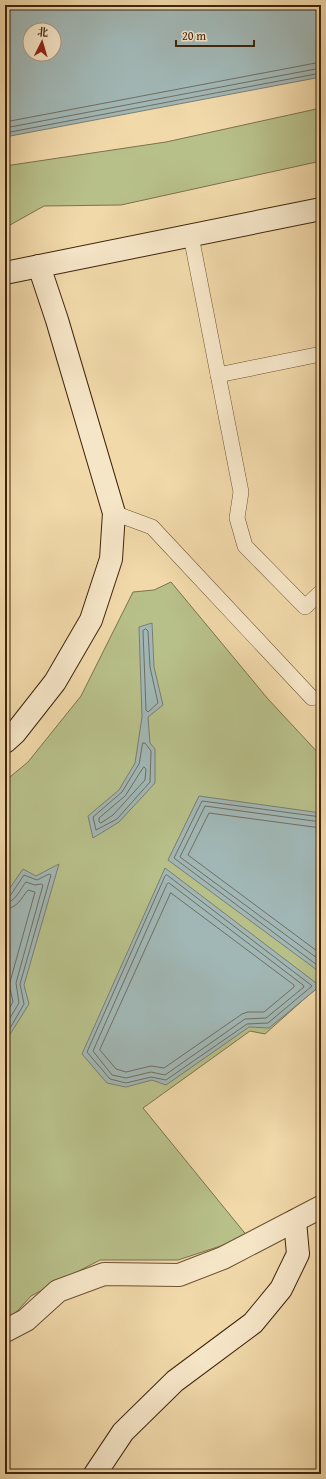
<svg xmlns="http://www.w3.org/2000/svg" width="326" height="1479" viewBox="0 0 326 1479" font-family="'Gentium Book Plus','Noto Serif SC',serif">
  <style>
    .green { fill: #b8c08a; stroke: #7c724c }
    .water { fill: #a1b7b5; stroke: #7a7d72; fill-rule: evenodd }
    .lines { fill: none; stroke-linecap: round; stroke-linejoin: round }
    .shore { stroke: #706e61; stroke-width: 1 }
    .lane-casing { stroke: #6c5234; stroke-width: 16 }
    .street-casing { stroke: #6c5234; stroke-width: 24 }
    .secondary-casing { stroke: #3f250d; stroke-width: 24 }
    .lane { stroke: #f6e6c8; stroke-width: 15 }
    .street { stroke: #f6e6c8; stroke-width: 22 }
    .secondary { stroke: #f6e6c8; stroke-width: 22 }
  </style>
  <rect width="100%" height="100%" fill="#f1d9aa"/>
  <filter id="stains"><feTurbulence type="fractalNoise" baseFrequency=".005" numOctaves="4"/><feColorMatrix values="0 0 0 0 .2 0 0 0 0 .09 0 0 0 0 .02 0 0 0 .5 -.17"/></filter>
  <radialGradient id="worn" r=".72"><stop offset=".6" stop-color="#630" stop-opacity="0"/><stop offset="1" stop-color="#630" stop-opacity=".3"/></radialGradient>
  <g class="green">
    <path d="M321,108V161L121,205L44,206L10,225L5,226V166L166,142Z"/>
    <path d="M171,582L268,699L321,756V984L265,1034L250,1031L143,1108L248,1237L178,1260H100L31,1296L10,1319L5,1320V781L28,762L81,696L133,592L154,590Z"/>
  </g>
  <g class="water">
    <path d="M5,5H321V77L5,137ZM30,30H54V54H30Z"/>
    <path d="M152,623L154,667L163,705L148,717L150,743L155,749V783L119,822L93,838L88,816L119,790L135,763L142,717L139,627Z"/>
    <path d="M199,796L321,813V973L168,860Z"/>
    <path d="M59,864L24,985L29,1004L9,1036L5,1061V895L23,869L36,876Z"/>
    <path d="M165,868L320,986L269,1028L249,1027L166,1085L152,1080L126,1087L107,1083L82,1054Z"/>
  </g>
  <g class="lines">
    <g class="shore">
      <path d="M5,122L321,62"/>
      <path d="M5,128L321,68"/>
      <path d="M5,133L321,73"/>
      <path d="M146,629L148,631L150,667L158,703L148,712L146,710L143,631Z"/>
      <path d="M143,743H145L151,751L150,782L117,819L96,830L93,817L122,792L139,764Z"/>
      <path d="M144,767L146,769L145,780L113,815L101,823L99,822V818L125,796Z"/>
      <path d="M321,817L202,801L174,858L321,968"/>
      <path d="M321,822L205,806L180,857L321,961"/>
      <path d="M321,828L209,813L188,855L321,954"/>
      <path d="M167,875L311,985L312,986L268,1023L247,1024L166,1080L151,1077L126,1083L110,1079L87,1052L165,876Z"/>
      <path d="M169,883L303,985L304,987L266,1018L245,1019L165,1075L151,1072L126,1078L112,1075L93,1051L167,884Z"/>
      <path d="M171,893L294,985V987L264,1012H248L242,1014L164,1068L151,1066L126,1072L116,1069L100,1050Z"/>
      <path d="M5,898L10,896L24,875L37,880L49,874L51,875L20,984L24,1004L5,1037"/>
      <path d="M5,903C16,902 20,889 26,882L35,885L41,884L43,885L16,983L19,1003L5,1026"/>
      <path d="M5,909C18,908 21,898 28,890L35,892L10,982V988L13,1002L5,1015"/>
    </g>
    <defs>
      <g id="lane">
        <path d="M191,236L241,492L237,518L245,546L305,607L321,592"/>
        <path d="M218,375L321,354"/>
        <path d="M114,513L152,527L312,698"/>
      </g>
      <path id="street" d="M5,1331L26,1320L58,1291L104,1274L179,1275L223,1258L321,1207"/>
      <g id="secondary">
        <path d="M5,273L321,209"/>
        <path d="M5,742L15,733L55,682L91,620L111,559L114,513L57,320L39,266"/>
        <path d="M95,1474L123,1432L175,1381L253,1323L281,1289L298,1254L295,1221"/>
      </g>
    </defs>
    <use href="#lane" class="lane-casing"/>
    <use href="#street" class="street-casing"/>
    <use href="#secondary" class="secondary-casing"/>
    <use href="#lane" class="lane"/>
    <use href="#street" class="street"/>
    <use href="#secondary" class="secondary"/>
  </g>
  <rect width="326" height="1479" fill="none" stroke="#f1d9aa" stroke-width="20"/>
  <rect x="6" y="6" width="314" height="1467" fill="none" stroke="#3f250d" stroke-width="2"/>
  <rect x="10" y="10" width="306" height="1459" fill="none" stroke="#3f250d"/>
  <g transform="translate(42 42) rotate(5)"><circle r="19" fill="#f6e6c8" stroke="#ad997d"/>
  <path d="M0-3L7 15L0 10L-7 15Z" fill="#8f2418"/>
  <text y="-6" font-size="11" font-weight="bold" text-anchor="middle" fill="#3f250d">北</text>
  </g>
  <path d="M176 40v6h78v-6" fill="none" stroke="#3f250d" stroke-width="2"/>
  <text x="182" y="40" font-size="12" fill="#3f250d" stroke="#f6e6c8" stroke-width="3" paint-order="stroke">20 m</text>
  <rect width="100%" height="100%" filter="url(#stains)"/>
  <rect width="100%" height="100%" fill="url(#worn)"/>
</svg>
